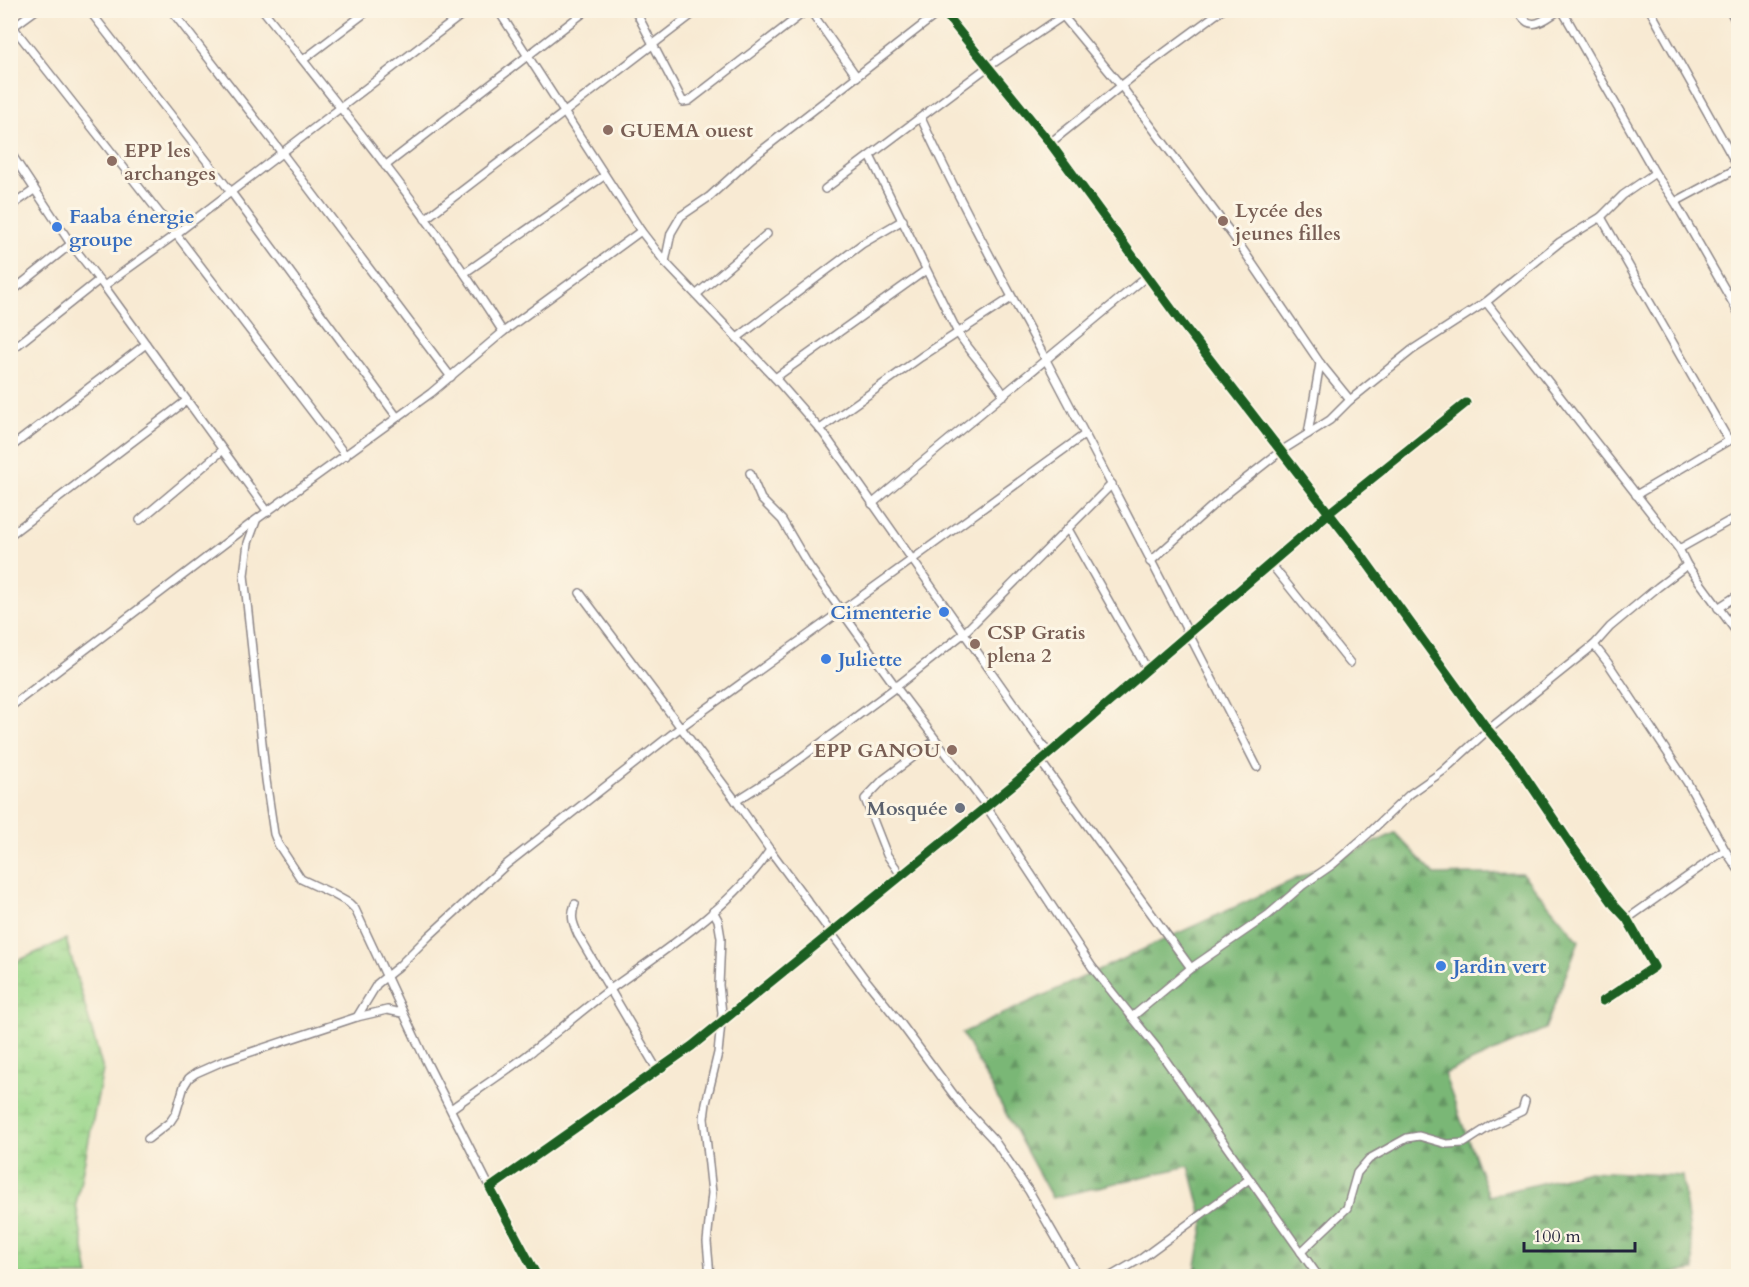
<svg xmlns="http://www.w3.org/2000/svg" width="1749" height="1287" viewBox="0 0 1749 1287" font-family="Cardo,serif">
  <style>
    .forest { fill: url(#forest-firs); stroke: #4e6c58; stroke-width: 1.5 }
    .wetland { fill: url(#wetland-marsh); stroke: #5e7c62; stroke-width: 1.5 }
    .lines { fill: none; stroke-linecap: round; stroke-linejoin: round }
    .street-casing { stroke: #8d8687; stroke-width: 10 }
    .street { stroke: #fff; stroke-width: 7 }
    .cycleway-casing { stroke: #fcf5e5; stroke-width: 13 }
    .cycleway { stroke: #1b5e20; stroke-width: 9 }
    .education-dot { fill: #8d6e63; stroke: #fcf5e5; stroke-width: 2 }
    .shop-dot { fill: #3f7fe0; stroke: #fcf5e5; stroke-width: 2 }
    .worship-dot { fill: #6b7280; stroke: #fcf5e5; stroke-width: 2 }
    .labels { text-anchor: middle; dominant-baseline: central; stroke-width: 6; stroke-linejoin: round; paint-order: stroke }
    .education-label { font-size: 20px; font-weight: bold; fill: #785e54; stroke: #fcf5e5; text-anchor: start }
    .shop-label { font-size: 20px; font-weight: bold; fill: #366cbe; stroke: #fcf5e5; text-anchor: start }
    .worship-label { font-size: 20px; font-weight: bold; fill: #5b616d; stroke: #fcf5e5; text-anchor: end }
  </style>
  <defs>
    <pattern id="forest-firs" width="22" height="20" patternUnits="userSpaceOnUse" patternTransform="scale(1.5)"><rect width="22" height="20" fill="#7ab776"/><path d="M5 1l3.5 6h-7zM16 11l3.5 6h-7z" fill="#649462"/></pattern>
    <pattern id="wetland-marsh" width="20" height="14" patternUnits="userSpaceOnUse" patternTransform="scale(1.5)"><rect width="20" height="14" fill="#99d68a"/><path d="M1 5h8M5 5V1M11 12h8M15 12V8" fill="none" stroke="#84b778"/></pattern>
  </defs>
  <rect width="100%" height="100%" fill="#fcf5e5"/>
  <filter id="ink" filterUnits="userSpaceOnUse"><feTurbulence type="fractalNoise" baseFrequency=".0167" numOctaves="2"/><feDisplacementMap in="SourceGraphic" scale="12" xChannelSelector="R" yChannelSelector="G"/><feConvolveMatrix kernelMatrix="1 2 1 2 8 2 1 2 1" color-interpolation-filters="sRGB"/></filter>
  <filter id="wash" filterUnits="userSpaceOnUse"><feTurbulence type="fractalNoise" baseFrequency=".008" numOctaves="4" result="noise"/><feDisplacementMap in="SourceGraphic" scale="24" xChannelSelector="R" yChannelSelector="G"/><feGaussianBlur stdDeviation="1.35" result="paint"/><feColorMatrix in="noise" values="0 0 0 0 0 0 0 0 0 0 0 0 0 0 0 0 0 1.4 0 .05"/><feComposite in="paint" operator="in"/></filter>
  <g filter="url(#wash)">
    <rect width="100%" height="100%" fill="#f8ead3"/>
    <path class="forest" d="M1395,833L1435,875L1522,873L1579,941L1545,1029L1444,1074L1489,1196L1589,1171L1682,1176L1695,1270C1640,1279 1582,1280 1527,1275L1526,1276H1194L1204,1223L1189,1166L1052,1198L962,1033Z"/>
    <path class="wetland" d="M66,939L103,1070L76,1204L89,1276H11V964Z"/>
  </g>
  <g filter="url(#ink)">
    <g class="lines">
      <defs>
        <g id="street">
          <path d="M89,10L231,192L397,417"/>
          <path d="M171,10L282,153L451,377"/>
          <path d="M263,10C346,115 432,219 503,332"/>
          <path d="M498,10L641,231L665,262L775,378L824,434L1049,754"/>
          <path d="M635,10L683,102L689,101L807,10"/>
          <path d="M810,10L857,77"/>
          <path d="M942,10L1050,143L1181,322L1359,552L1488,730L1514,760L1572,846L1614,905L1627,919L1654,967L1603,1001"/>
          <path d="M1058,10L1122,87L1239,244L1320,363L1350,400"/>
          <path d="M1518,10C1530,34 1542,21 1560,10"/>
          <path d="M1562,10L1655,173L1675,202"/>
          <path d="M1650,10L1738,167"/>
          <path d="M1730,10L1738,26"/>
          <path d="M13,27L176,234L346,456"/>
          <path d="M10,29L36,10"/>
          <path d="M303,60L369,10"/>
          <path d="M921,118C959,201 1003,280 1046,360C1117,495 1188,631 1257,767"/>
          <path d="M1050,143L1146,66L1222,10"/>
          <path d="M10,152L71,244L104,286L268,512"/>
          <path d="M870,156L958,333C972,355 991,373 1004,395"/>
          <path d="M385,166L587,10"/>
          <path d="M1738,168L1675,202L1738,312"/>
          <path d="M825,189L989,66L1063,16"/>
          <path d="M10,207L34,190"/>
          <path d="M1601,217L1729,441"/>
          <path d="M425,219L698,10"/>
          <path d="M665,262L671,233L681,216L709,197L752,158L942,10"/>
          <path d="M466,272L604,176"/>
          <path d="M104,286L176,234L468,10"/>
          <path d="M10,293L71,244"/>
          <path d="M697,294L767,234"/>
          <path d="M1486,302L1560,242L1601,217L1623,195L1655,173"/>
          <path d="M737,338L862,244L903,220"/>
          <path d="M10,351L99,280"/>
          <path d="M775,378L926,270"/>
          <path d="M820,429L921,357L1011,298"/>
          <path d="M1308,434L1330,420L1350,400L1412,350L1486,302L1679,549L1687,565L1738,634"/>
          <path d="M15,444L146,344"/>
          <path d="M750,473L761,499L782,520L809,566L896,687L986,806L1092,967L1157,1048L1318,1276"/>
          <path d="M1636,495L1738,435"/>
          <path d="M872,504C963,427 1056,352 1147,276"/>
          <path d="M140,520L223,450"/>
          <path d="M256,521L248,543L244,575L266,780L274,834L278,844L301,879L331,893L349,903L355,909L424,1057L490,1188"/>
          <path d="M1068,529L1147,669"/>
          <path d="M10,535L186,401"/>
          <path d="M1679,549L1738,516"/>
          <path d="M1150,562L1220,499L1281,451L1308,434L1320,363"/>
          <path d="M1271,564L1350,663"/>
          <path d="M580,593L736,801L770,850L865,979L902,1025L962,1106L994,1140L1029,1191L1078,1276"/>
          <path d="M1718,608L1738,595"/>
          <path d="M1594,645L1608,663L1687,782L1725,850L1738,869"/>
          <path d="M10,707L257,519L431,393L503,332L641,231"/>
          <path d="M1041,762L1191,968"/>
          <path d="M736,801L786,769L896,687L963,634L1112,484"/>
          <path d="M901,875L887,855L865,799L884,779L932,743"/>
          <path d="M575,904C570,917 573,923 578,935L658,1071"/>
          <path d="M1627,919L1725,850"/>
          <path d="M357,1017L377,984L398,967L429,936L507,864L681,727L1084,435"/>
          <path d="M1132,1017L1191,968L1268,915L1303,885L1332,865L1368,834L1410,794L1443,771L1488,730L1594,645L1610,627L1658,587L1687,565"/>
          <path d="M451,1109C476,1091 502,1074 526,1056C555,1034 583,1009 612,988C665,950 734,905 770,850"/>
          <path d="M148,1139L170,1122L176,1113L184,1086L189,1078L196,1073L221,1062L357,1017L387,1010L402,1013"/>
          <path d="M1301,1252L1347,1208L1357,1173L1369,1159L1407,1138L1419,1136L1447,1144L1464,1143L1492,1125L1522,1111L1525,1101"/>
          <path d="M537,1276L490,1188L692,1046L1014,784L1329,513L1466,403"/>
          <path d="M710,1276L707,1242L712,1193L704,1118L706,1103L718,1053L722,1013L719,985L721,938L718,920L713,911"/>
          <path d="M1111,1276L1142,1258L1248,1180"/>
        </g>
      </defs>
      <use href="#street" class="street-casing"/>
      <use href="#street" class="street"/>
      <defs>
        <g id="cycleway">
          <path d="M942,10L1050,143L1181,322L1359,552L1488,730L1514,760L1572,846L1614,905L1627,919L1654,967L1603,1001"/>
          <path d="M537,1276L490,1188L692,1046L1014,784L1329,513L1466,403"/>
        </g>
      </defs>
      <use href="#cycleway" class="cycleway-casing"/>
      <use href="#cycleway" class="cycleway"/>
    </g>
  </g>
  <g class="education-dot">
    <circle cx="608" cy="130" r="6"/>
    <circle cx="112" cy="161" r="6"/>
    <circle cx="1223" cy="221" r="6"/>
    <circle cx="975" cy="644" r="6"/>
    <circle cx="952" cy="750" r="6"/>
  </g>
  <g class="shop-dot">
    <circle cx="57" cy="227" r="6"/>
    <circle cx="944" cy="612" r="6"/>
    <circle cx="826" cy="659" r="6"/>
    <circle cx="1441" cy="966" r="6"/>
  </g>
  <circle class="worship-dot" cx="960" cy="808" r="6"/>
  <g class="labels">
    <g class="education-label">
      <text x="620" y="130">GUEMA ouest</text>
      <text x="124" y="150">EPP les<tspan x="124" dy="23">archanges</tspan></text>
      <text x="1235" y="210">Lycée des<tspan x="1235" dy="23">jeunes filles</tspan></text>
      <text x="987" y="632">CSP Gratis<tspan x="987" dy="23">plena 2</tspan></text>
      <text x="940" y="750" text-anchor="end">EPP GANOU</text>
    </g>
    <g class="shop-label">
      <text x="69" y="216">Faaba énergie<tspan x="69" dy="23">groupe</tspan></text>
      <text x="932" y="612" text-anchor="end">Cimenterie</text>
      <text x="838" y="659">Juliette</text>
      <text x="1453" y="966">Jardin vert</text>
    </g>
    <g class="worship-label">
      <text x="948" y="808">Mosquée</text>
    </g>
  </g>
  <rect width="1749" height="1287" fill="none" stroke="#fcf5e5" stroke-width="36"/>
  <path d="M1524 1242v9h111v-9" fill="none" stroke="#22223b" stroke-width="3"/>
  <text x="1533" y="1242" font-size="18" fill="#22223b" stroke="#fcf5e5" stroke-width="4.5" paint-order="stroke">100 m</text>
</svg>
